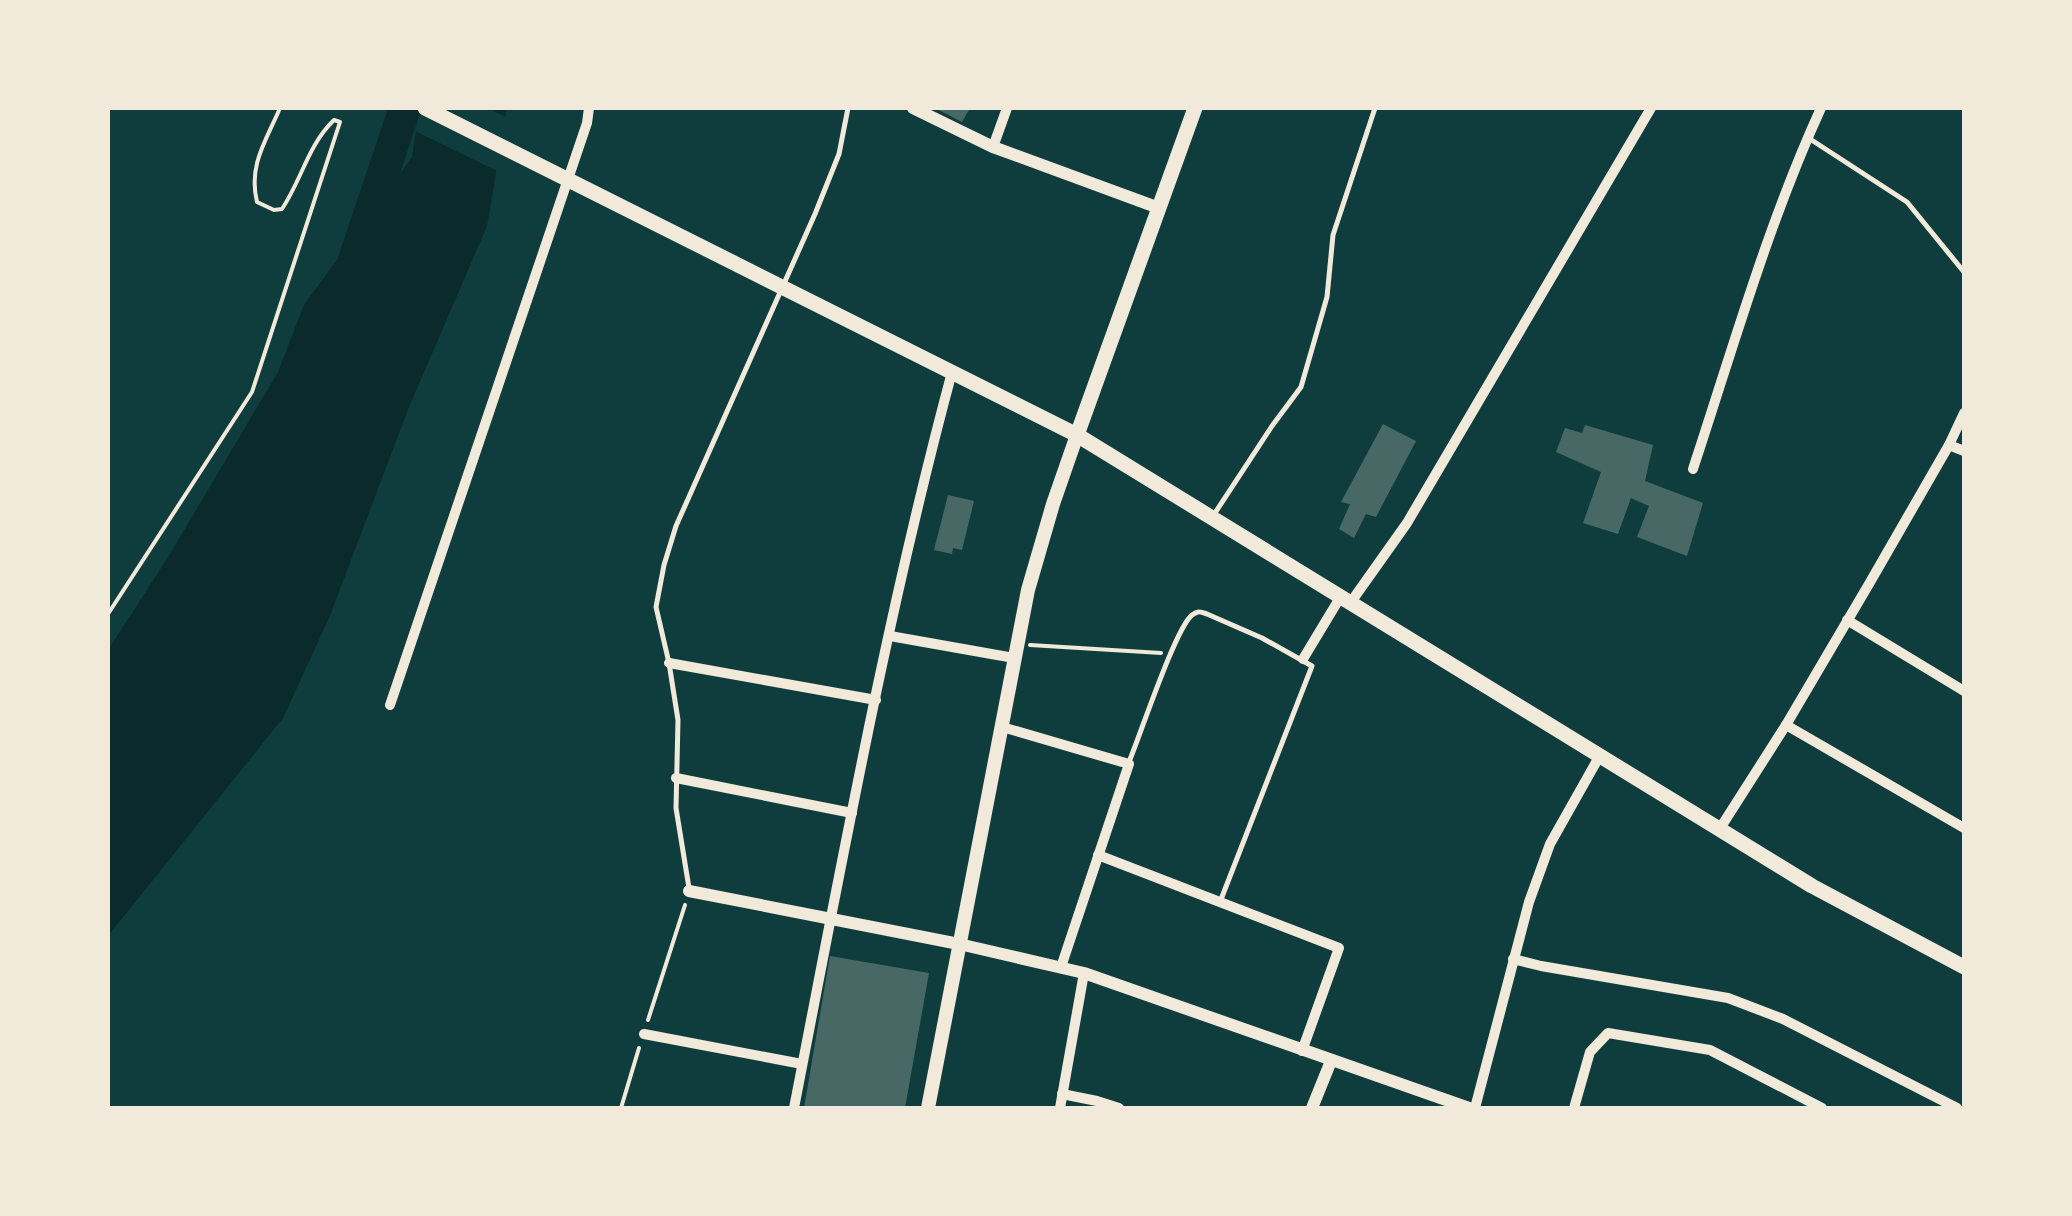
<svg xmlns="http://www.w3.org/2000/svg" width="2072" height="1216" viewBox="0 0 2072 1216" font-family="Signika,sans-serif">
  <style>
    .water { fill: #0a2a2b }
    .pier { fill: #0f3d3e }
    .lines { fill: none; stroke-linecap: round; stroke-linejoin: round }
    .river { stroke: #0a2a2b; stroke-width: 32 }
    .building { fill: #486865 }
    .path { stroke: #f1e9da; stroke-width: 4 }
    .service { stroke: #f1e9da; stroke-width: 5 }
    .minor { stroke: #f1e9da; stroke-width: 10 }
    .tertiary { stroke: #f1e9da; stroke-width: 12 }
    .secondary { stroke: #f1e9da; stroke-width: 14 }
    .primary { stroke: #f1e9da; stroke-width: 15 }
    .trunk { stroke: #f1e9da; stroke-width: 15 }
  </style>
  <rect width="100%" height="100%" fill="#0f3d3e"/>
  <path class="water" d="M419,108H507L487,226L409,407L329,618L283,718L108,936V650L167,559L278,372L304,305L412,157Z"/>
  <path class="pier" d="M413,108H487L510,119L501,173L411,129Z"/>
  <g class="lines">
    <path class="river" d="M354,260L405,108"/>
  </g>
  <g class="building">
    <path d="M935,108H970L962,122Z"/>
    <path d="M1383,424L1416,441L1376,517L1366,514L1354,538L1339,529L1350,504L1341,502Z"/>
    <path d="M1585,425L1653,445L1645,481L1703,503L1687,556L1637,537L1649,506L1631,498L1618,534L1583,523L1601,472L1556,452L1565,428L1582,433Z"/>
    <path d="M948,495L974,501L962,550L953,548L952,554L934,550Z"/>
    <path d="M830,956L929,973L905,1108H804Z"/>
  </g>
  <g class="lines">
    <g class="path">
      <path d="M108,614L252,392L340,122L334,120C308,145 302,179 282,209L274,210L257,202C248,165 266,141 280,108"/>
      <path d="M1030,645L1161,653"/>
      <path d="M648,1020L685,905"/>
      <path d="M621,1108L639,1048"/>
    </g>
    <g class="service">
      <path d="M1810,139L1907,202L1964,272"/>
      <path d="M1213,516L1272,426L1301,387L1327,297L1333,235L1375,108"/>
      <path d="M1129,762C1140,736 1175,629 1192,615C1199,610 1200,612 1207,614L1262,638L1312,666L1220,902"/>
      <path d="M689,888L676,808L678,720L669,663L656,607L664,565L676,526L815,214L839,154L848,108"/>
    </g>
    <g class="minor">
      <path d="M993,147L1007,108"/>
      <path d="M1949,445L1964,451"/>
      <path d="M1693,469C1733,348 1768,224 1821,108"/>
      <path d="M1351,602L1407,523L1651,108"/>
      <path d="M1847,620L1964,691"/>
      <path d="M890,636L1014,658"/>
      <path d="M1303,659L1341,596"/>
      <path d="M669,663L876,700"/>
      <path d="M390,705L587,123L589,108"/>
      <path d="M1786,725L1964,828"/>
      <path d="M1002,727L1129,764L1061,967"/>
      <path d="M676,778L852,813"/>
      <path d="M1719,830L1786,725L1869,584L1949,445L1964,413"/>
      <path d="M1098,855L1339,948L1302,1051"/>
      <path d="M1513,959L1541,966L1728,998L1783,1019L1957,1108"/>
      <path d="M644,1034L802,1064"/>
      <path d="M1062,1094L1097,1101L1119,1108"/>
      <path d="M794,1108C842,862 887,614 952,372"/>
      <path d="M1060,1108L1084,973"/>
      <path d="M1475,1108L1529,902L1550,844L1599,757"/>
      <path d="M1574,1108L1590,1052L1608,1033L1710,1050L1822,1108"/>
    </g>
    <g class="tertiary">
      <path d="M913,108L993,147L1159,208"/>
      <path d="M689,891L959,944L1084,973L1469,1108"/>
      <path d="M1312,1108L1331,1061"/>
    </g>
    <path class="secondary" d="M928,1108L1028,590L1053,504L1077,435"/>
    <path class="primary" d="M1077,435L1195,108"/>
    <path class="trunk" d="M425,108L1077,435L1812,886L1964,967"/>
  </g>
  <rect width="2072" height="1216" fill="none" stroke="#f1e9da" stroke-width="220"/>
</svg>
